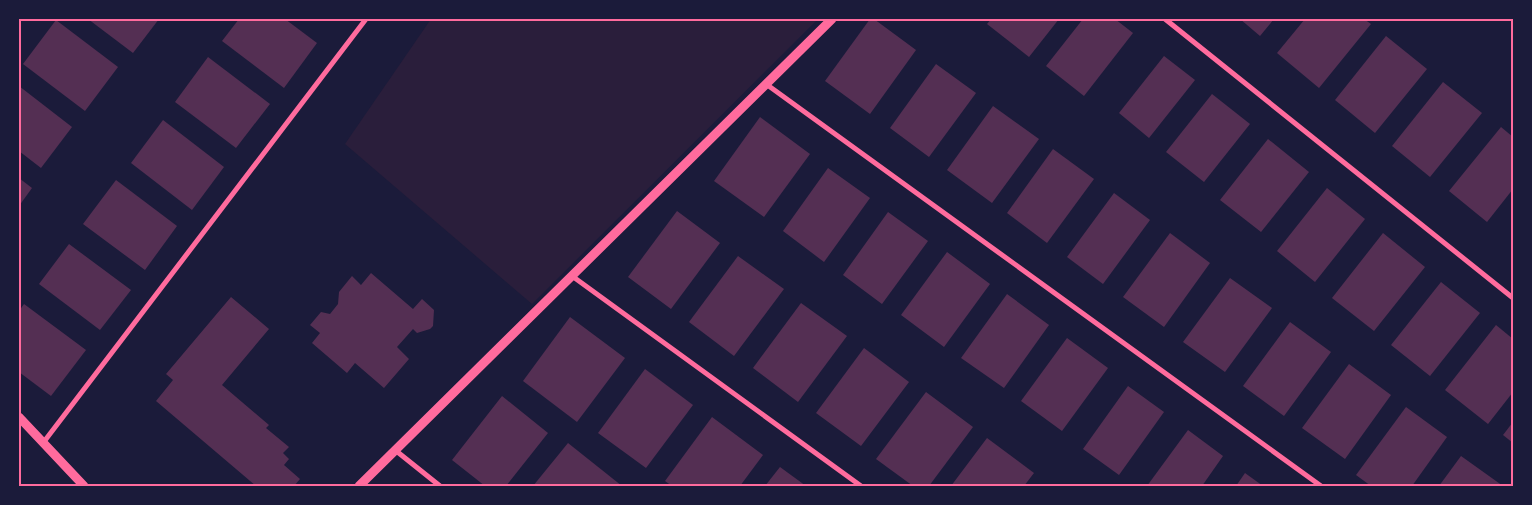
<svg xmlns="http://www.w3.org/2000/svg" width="1532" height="505" viewBox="0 0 1532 505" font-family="Helvetica,sans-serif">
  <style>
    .green { fill: #2a1e3b }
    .building { fill: #542f53 }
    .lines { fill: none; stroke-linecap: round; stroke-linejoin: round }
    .minor { stroke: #ff6b9d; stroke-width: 5 }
    .tertiary { stroke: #ff6b9d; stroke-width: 9 }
    .neatline { fill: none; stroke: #ff6b9d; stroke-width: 2 }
  </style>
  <rect width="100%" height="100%" fill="#1b1b3a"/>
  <path class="green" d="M431,19H818L532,304L345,144Z"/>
  <g class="building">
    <path d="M88,19H159L133,53Z"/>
    <path d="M239,19H285L317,43L284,88L222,41Z"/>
    <path d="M870,19H874L916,50L870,114L825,81Z"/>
    <path d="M991,19H1059L1029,57L987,24Z"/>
    <path d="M1083,19H1115L1133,33L1084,96L1046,66Z"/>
    <path d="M1240,19H1274L1260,36Z"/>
    <path d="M1305,19H1364L1371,24L1319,88L1277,53Z"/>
    <path d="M56,20L118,67L85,111L23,64Z"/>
    <path d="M1386,36L1427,69L1375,133L1335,100Z"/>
    <path d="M1164,56L1195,80L1149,138L1119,113Z"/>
    <path d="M208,57L270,104L236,148L175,102Z"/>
    <path d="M936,64L976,93L929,157L890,128Z"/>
    <path d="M1443,82L1482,113L1430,177L1392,146Z"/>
    <path d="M19,86L72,127L41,168L19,151Z"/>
    <path d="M1212,94L1250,124L1204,182L1166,152Z"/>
    <path d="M993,106L1039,139L992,203L947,170Z"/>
    <path d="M760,117L810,154L764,217L714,181Z"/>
    <path d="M163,120L224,167L192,210L131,163Z"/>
    <path d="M1501,127L1513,137V189L1487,222L1449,191Z"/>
    <path d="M1268,139L1309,172L1261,232L1220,200Z"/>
    <path d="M1053,149L1094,179L1047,243L1007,213Z"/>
    <path d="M828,168L870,198L824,262L783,231Z"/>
    <path d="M19,178L32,188L19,206Z"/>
    <path d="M116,180L177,226L145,270L83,224Z"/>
    <path d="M1327,188L1365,219L1315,282L1277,251Z"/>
    <path d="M1114,193L1150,220L1103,284L1067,257Z"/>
    <path d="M677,211L720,243L671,309L628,277Z"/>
    <path d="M888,212L928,241L882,304L843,275Z"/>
    <path d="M1170,233L1210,263L1164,327L1123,297Z"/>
    <path d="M1383,233L1425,267L1374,331L1332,298Z"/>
    <path d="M69,244L131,290L100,330L39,284Z"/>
    <path d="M947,252L990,284L944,347L901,315Z"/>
    <path d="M738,256L784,289L734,356L689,322Z"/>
    <path d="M371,273L413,309L422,299L434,310L433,326L430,329L417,333L413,329L397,347L409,359L384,388L355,363L347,373L312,343L320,333L310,325L321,312L330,314L338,304L339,292L352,276L361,285Z"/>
    <path d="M1230,278L1272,308L1225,372L1183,342Z"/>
    <path d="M1441,282L1480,313L1430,376L1391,345Z"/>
    <path d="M1007,294L1049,325L1004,388L961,358Z"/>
    <path d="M231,297L269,329L222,385L269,425L266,428L289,447L283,453L289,459L284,465L300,479L294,486H256L156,401L173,380L166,374Z"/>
    <path d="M801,303L847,336L798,402L753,368Z"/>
    <path d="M24,304L86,350L51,396L19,372V311Z"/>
    <path d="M570,317L625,358L577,422L523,381Z"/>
    <path d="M1290,322L1331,352L1284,416L1243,386Z"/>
    <path d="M1496,325L1513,339V392L1488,424L1445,390Z"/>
    <path d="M1067,338L1108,368L1062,431L1021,401Z"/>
    <path d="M864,348L909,382L861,446L816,413Z"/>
    <path d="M1349,364L1391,395L1345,459L1302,428Z"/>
    <path d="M645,369L693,405L646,468L598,433Z"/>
    <path d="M1128,386L1164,412L1119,475L1083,449Z"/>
    <path d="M926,392L973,427L929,486H913L876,459Z"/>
    <path d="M502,396L548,433L506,486H485L452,460Z"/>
    <path d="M1406,407L1447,437L1412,486H1371L1356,475Z"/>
    <path d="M712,417L763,455L740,486H672L665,481Z"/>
    <path d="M1513,422V443L1503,435Z"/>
    <path d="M1188,430L1223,456L1202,486H1147Z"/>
    <path d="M987,438L1034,473L1024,486H951Z"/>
    <path d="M568,443L622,486H533Z"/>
    <path d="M1461,456L1503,486H1439Z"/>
    <path d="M780,467L806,486H765Z"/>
    <path d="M1245,473L1263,486H1236Z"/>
  </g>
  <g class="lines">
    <g class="minor">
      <path d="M1165,19L1513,298"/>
      <path d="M766,84L1321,486"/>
      <path d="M572,276L861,486"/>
      <path d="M43,443L366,19"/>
      <path d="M395,450L440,486"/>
    </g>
    <g class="tertiary">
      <path d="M19,417L84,486"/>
      <path d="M359,486L832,19"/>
    </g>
  </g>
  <rect width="1532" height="505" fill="none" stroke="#1b1b3a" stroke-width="40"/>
  <rect x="20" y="20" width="1492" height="465" class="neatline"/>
</svg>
